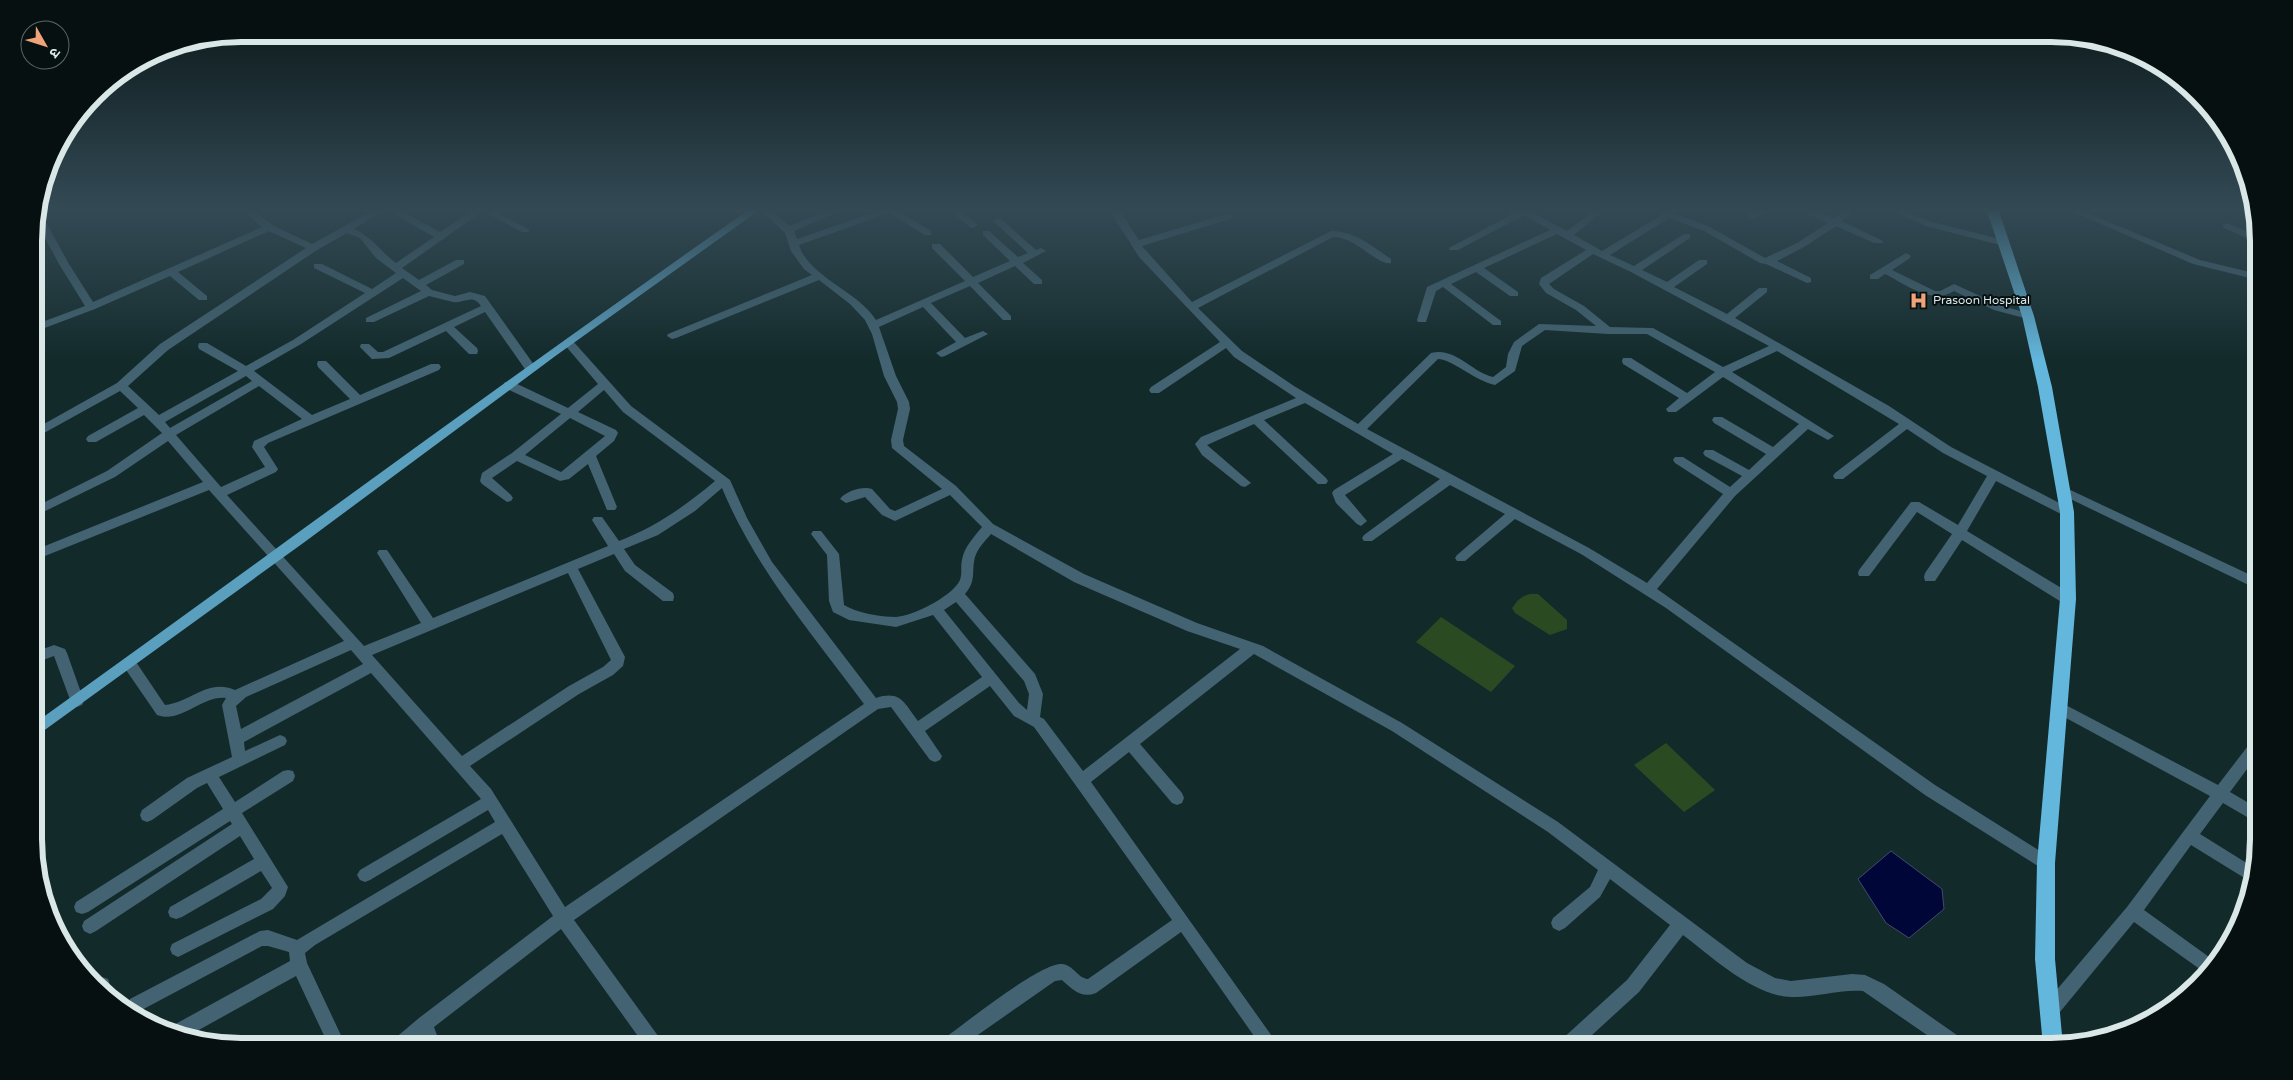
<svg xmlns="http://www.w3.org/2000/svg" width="2293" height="1080" viewBox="0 0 2293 1080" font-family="'Varela Round','Noto Sans Devanagari',sans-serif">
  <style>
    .green { fill: #2a4a22 }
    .water { fill: #000637; stroke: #414a6c }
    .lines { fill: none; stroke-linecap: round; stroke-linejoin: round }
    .minor { fill: #436372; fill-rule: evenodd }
    .major { fill: #5b9fbf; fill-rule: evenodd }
    .highway { fill: #63b7dd; fill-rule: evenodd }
    .labels { text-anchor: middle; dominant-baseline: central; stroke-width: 4; stroke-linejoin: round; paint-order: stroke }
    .poi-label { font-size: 12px; fill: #d9e7e7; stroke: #071011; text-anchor: start }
    .rim { fill: none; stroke: #d9e7e7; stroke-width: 6 }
  </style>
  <rect width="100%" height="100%" fill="#132a2b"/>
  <g class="green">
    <path d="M1530,594H1538L1567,620V629L1550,635L1515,613L1512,608C1517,601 1521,596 1530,594Z"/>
    <path d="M1441,617L1515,666L1491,692L1416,642Z"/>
    <path d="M1666,743L1715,790L1684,812L1634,765Z"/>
  </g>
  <path class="water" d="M1891,851L1942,889L1944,909L1909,938L1886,923L1858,879Z"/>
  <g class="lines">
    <g class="minor">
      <path d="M244,211H254L274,226L312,244L372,211H383L354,229C371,236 381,252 396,263L434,237L394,214L393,211H402L440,232L472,211H483L402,268L419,280L456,260H464V264L426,285L432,290L455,296L470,292L485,296L537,369L531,373L527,372L485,312L454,327L477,348L478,351L477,354H469L446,331L389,358L372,359L360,347L361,344H369L378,352H383L481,306C472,293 464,304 453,302C445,300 437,298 429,296L374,322H366V318L421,291L403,278L301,344L254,371L312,415L350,399L318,367L317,364L318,361H326L360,395L431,364H439L441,367L439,370L268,443L264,447L278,469L276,472L227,495L364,646L421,623L379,556L377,553L379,550H387L433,618L608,546L592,520L594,517H602L619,541C657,526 684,507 715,481L623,412L604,390L578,412L616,430L618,433L614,441L596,456L617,507L615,510H607L588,464L569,479L560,481L517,461L492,478L511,495L513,498L511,501L507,502L482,484L480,481L482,473L512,453L561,414L505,388L503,385L505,382H513L568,408L598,384L564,344L563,342L568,338L572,340L631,406L730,480L747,518L772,562L876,698C901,690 904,703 918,721L982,677L933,615L896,627L849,620L833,612L829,601L827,555L811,534L813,531H821L839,554L844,605C857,613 880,617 896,617C913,616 950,597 959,582C963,575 960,567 962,560C964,547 974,537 982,527L950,495L895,521L882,515L865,497L846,503L840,499C846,491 863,486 872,489L890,509L895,511L942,489L892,448L891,440L898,409L897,402L884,376L872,334L865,320L850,304L819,280L676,338L672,339L667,336L668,334L812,275L804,269L791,251L785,233L762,211H772L789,226L827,211H840L794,231L797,239L878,211H898L931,231V235H925L889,213L799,245C809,277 858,291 876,320L965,281L932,248V244H940L973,277L1010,261L983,235V231H989L1018,257L1028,253L993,221L995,219H1001L1036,250L1041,248L1046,251L1023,263L1042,280V284H1034L1015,266L978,283L1011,316V320H1003L970,286L931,303L965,338L983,331L988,334L945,356L941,357L936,353L956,342L923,307L879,327L896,376L909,402L910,409L903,440L904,446L956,486L993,524L1084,574L1197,623L1263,646L1402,723L1558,822L1747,963L1775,978L1791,981L1852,974L1865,975L1884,984L1964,1040L1966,1046H1943L1863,991C1839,989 1815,998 1791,997C1753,996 1711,956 1683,935L1639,992L1580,1046H1559L1561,1040L1627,980L1670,925L1610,879L1600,897L1565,928L1559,931L1553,928L1551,923L1553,918L1590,887L1598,870L1548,832L1392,731L1254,654L1140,744L1182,793L1184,798L1182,803L1177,805L1172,803L1129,752L1091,782L1279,1046H1261L1181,932L1096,993C1081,999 1072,989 1062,980L1055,981L962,1046H940L942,1040C963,1025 1041,962 1062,964C1074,965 1077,978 1088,979L1172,920L1034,727L1014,716L990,686L925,731L942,756L940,760L935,762L930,760L891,707L878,709L574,920L661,1040L663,1046H645L561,929L434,1027L441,1046H425L422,1038L412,1046H391L393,1040L419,1018L553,916L502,834L315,945L305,953L307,963L346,1046H329L296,976L188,1036L168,1032L170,1027L290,961L289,952L268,946H262L136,1013L130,1011L128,1005L130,999L260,931L268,930L297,940L495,822L488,810L370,880L365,882L360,880L357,875L360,870L481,799L371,673L244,742L245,751L280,735L285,737L287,741L285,745L219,777L235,802L283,771L288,770L293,771L295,776L293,781L242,813L288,887L285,896L273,909L184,954L178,957L172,954L170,949L172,944L261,899L272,888L261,871L182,917L176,919L170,917L168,912L170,907L254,859L240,836L96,931L90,934L84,931L82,926L84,921L232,824L230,821L88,912L82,914L76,912L74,907L76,902L223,809L207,783L197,788L152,820L147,822L142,820L140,815L142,810L187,778L232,757L222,705L226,698C202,695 181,724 157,715L124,667L122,663L124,659L129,657L134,659L165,705C191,702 208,678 235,690L344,641L209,490L35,560V550L203,482L168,441L115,477L35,516V507L107,471L162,433L144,415L96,442H88L86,439L88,436L138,408L120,391L35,438V429L117,383L160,344L306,248L269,231L178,272L207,296V300H199L170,276L95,309L34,332V325L85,306L59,264L36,221L38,212L41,213L69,264L93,302L262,227ZM347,233L360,238L376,258L396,273L372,289L322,264H314V268L365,293L293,340L246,366L207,343H199L198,346L199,349L238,371L159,415L128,386L168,350L317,250ZM246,376L252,381L170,428L165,422ZM259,386L302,419L254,441L252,447L265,467L221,487L176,435ZM570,418L605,436L561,472L525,455ZM722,488C755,568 813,635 864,704L565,907L491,789L470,766L579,694L613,675L623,666L625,657L578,569L614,554L625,571L663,601H673L674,597L673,593L635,565L624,549L658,535L695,511ZM991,534L1074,582L1187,631L1240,649L1083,771L1044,719L1040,717L1043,694L1035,674L965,594C977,580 971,572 975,557C978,548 985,541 991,534ZM568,573L611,660L603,667L569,686L462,756L372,655ZM956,602L1024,681L1029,694L1027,710L1019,703L944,610ZM351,650L363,664L241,729L236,706L246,697Z"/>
      <path d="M483,211H495L530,230L528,232H522Z"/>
      <path d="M950,211H961L978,225L973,228L970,227Z"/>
      <path d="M1110,211H1120L1139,240L1227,214H1233V218L1142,246L1192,302L1331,231C1355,231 1372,246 1391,259V263C1377,266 1355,236 1333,237L1198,308L1242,351L1294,386L1358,424L1431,353C1456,347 1471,372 1493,377L1506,367L1508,354L1514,342L1539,324L1596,326L1576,310L1546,293L1539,284L1541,278L1586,250L1557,234L1484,268L1518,292V296H1510L1476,272L1451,284L1501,321V325H1493L1443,287L1436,291L1426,322H1418L1417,320L1427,287L1550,230L1524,215L1458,250H1450L1449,248L1518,211H1530L1567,231L1593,211H1603L1574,235L1602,251L1668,211L1710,227L1765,258L1797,243L1828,223L1806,213L1804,211H1816L1834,218L1843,211H1854L1842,221L1883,241L1882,243H1874L1836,226L1804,247L1777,261L1811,278V282L1807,283L1766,264L1760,263L1704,231L1669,218L1610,255L1634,266L1684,234H1690V238L1642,270L1667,282L1699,260H1707V264L1674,287L1727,314L1759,288H1767V292L1735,318L1889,406L1951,447L2071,509L2073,512L2071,515H2063L1996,481L1967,531L2073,595L2075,599L2073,603H2063L1962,540L1935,581H1925L1924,577L1925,573L1952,534L1917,512L1869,576H1859L1858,573L1859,570L1911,502H1919L1958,525L1987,476L1943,453L1907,429L1843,479H1835L1833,476L1835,473L1899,424L1777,351L1732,372L1834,436L1828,440L1808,429L1735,496L1657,589L1935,785L2051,858L2054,863L2051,868L2046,870L2041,868L1925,795L1666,608L1581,554L1515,519L1465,561H1457L1455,558L1457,555L1505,514L1450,485L1372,541H1364L1362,538L1364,535L1440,479L1402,459L1345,495L1367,521L1361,526L1357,524L1336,503L1332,493L1334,490L1393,454L1305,403L1264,420L1326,478L1328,481L1326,484H1318L1254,424L1207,445L1251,483L1245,487L1241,486L1202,455L1195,444L1201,437L1296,398L1234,357L1226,348L1159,393H1151L1149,390L1151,387L1220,342L1139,257ZM1593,254L1631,272L1769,346L1723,367L1653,328L1610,327L1584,306L1554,289L1549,284ZM1545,330L1608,334H1647L1715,372L1687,393L1631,358H1623L1622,361L1623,364L1679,398L1666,409L1668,412H1676L1723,377L1799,424L1773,447L1722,417H1714L1712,420L1714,423L1766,454L1749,470L1713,450H1705L1703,453L1705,456L1742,476L1730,487L1683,457H1675L1673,460L1675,463L1723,494L1647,583L1589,548L1367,429L1438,359C1452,359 1475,381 1495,385L1515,371L1522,346Z"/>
      <path d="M1756,211H1767L1754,219H1748V215Z"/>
      <path d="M1892,211H1904L1932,222L2008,241L2009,243L2004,246L1926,226Z"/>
      <path d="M2071,211H2083L2200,260L2258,274V280L2193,264Z"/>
      <path d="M2227,223L2258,236V243L2224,228L2222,226Z"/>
      <path d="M1906,253L1911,256L1910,258L1892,270L1935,291H1940L1954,284L2002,306L2032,314L2033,316L2028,319L1994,310L1954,291C1931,305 1907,285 1885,274L1878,279H1870V275Z"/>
      <path d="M2064,487L2259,579V590L2060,494L2058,491L2060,488Z"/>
      <path d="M54,645L65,649L67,653L84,701L82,705L77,707L72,705L54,656L35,663V652Z"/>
      <path d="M2060,702L2218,785L2254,738L2259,736V753L2230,792L2259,809V824L2223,803L2200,834L2253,867L2251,882L2191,845L2144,910L2216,962L2208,975L2134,922L2055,1018L2049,1020L2043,1018L2041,1012L2043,1006L2127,907L2210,796L2055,712L2053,708L2055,704Z"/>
      <path d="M102,977L108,979L110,985L105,993L93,981Z"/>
    </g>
    <path class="major" d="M747,211H758L554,357L306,541L35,737V723C273,552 508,378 747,211Z"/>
    <path class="highway" d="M1987,211H1999L2034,316L2052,387L2074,512L2076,599L2055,863V959L2063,1046H2043L2035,959L2037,863L2060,599V512L2038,387L2022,316Z"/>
  </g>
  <linearGradient id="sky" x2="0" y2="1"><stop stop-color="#0a1718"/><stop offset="0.58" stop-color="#334a55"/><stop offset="1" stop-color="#334a55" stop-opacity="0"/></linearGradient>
  <rect width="2293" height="362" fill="url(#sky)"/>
  <defs>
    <symbol id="hospital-bare" viewBox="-9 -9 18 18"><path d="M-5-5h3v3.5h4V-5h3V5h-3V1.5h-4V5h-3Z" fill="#f0a378" stroke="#071011" stroke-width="2.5" paint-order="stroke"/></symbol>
  </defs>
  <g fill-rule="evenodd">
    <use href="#hospital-bare" x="1906" y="288" width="25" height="25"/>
  </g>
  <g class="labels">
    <g class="poi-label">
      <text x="1933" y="300">Prasoon Hospital</text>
    </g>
  </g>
  <path d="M0 0H2293V1080H0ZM241 42H2051A199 199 0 0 1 2250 241V839A199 199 0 0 1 2051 1038H241A199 199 0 0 1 42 839V241A199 199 0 0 1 241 42Z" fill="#071011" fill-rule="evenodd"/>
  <path class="rim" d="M241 42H2051A199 199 0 0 1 2250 241V839A199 199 0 0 1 2051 1038H241A199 199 0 0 1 42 839V241A199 199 0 0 1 241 42Z"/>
  <g transform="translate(45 45) rotate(129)"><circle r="24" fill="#071011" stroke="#5b6667"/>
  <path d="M0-4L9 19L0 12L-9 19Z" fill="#f0a378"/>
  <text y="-8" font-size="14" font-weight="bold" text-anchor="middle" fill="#d9e7e7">उ</text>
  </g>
</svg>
